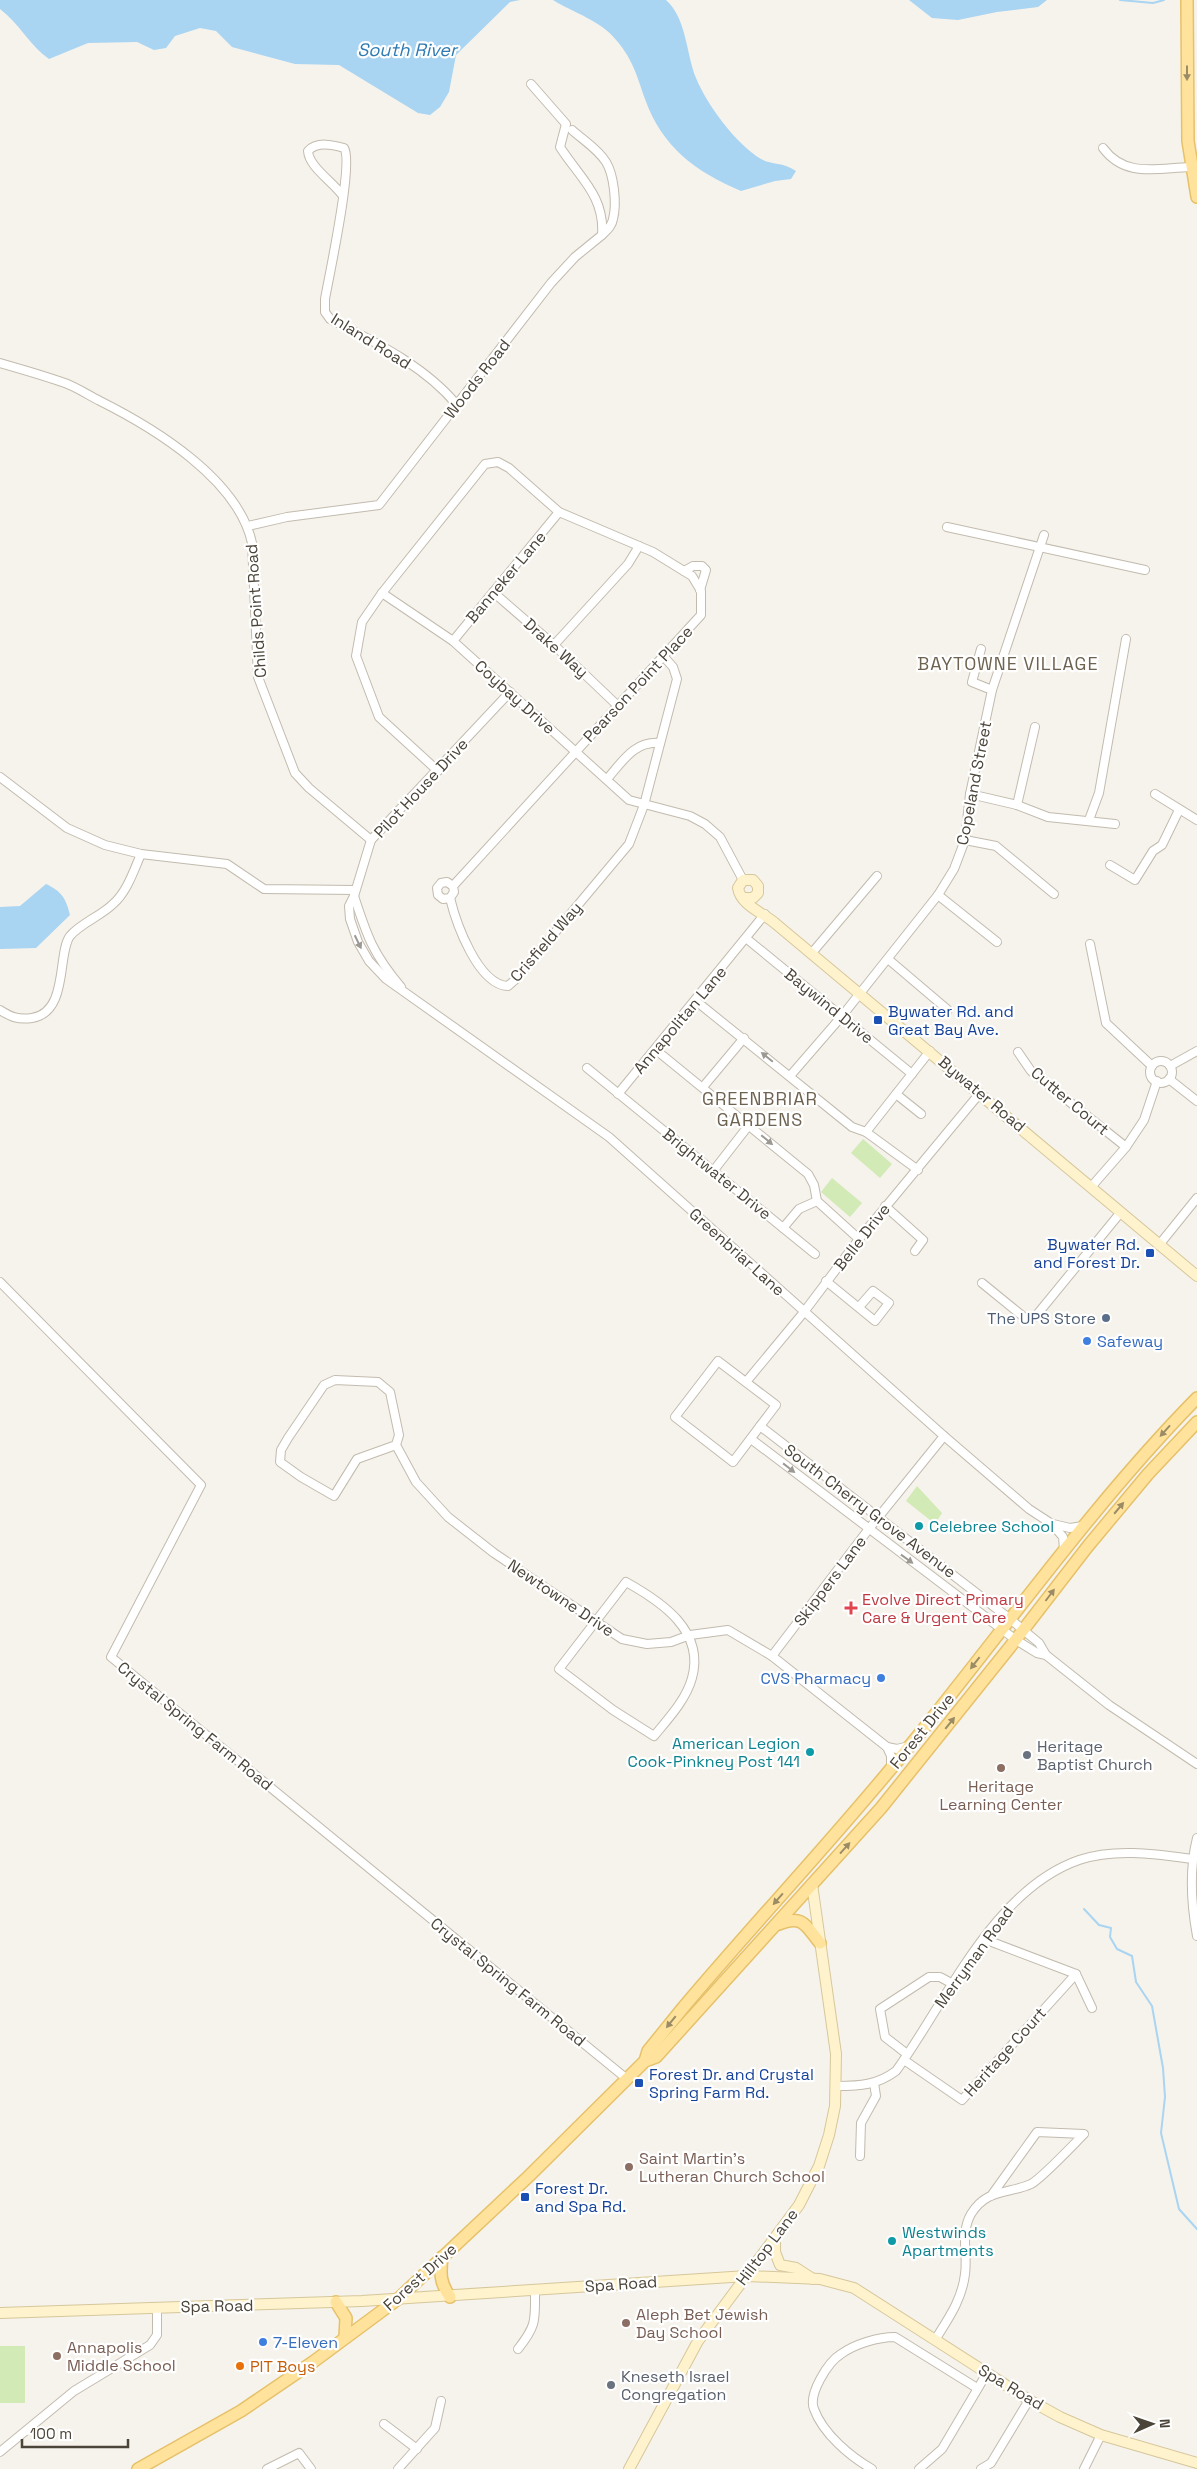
<svg xmlns="http://www.w3.org/2000/svg" width="1197" height="2469" viewBox="0 0 1197 2469" font-family="'Space Grotesk',sans-serif">
  <style>
    .green { fill: #d2eab5 }
    .water { fill: #a9d4f2 }
    .lines { fill: none; stroke-linecap: round; stroke-linejoin: round }
    .stream { stroke: #a9d4f2; stroke-width: 2 }
    .street-casing { stroke: #c2bbae; stroke-width: 10 }
    .secondary-casing { stroke: #d6c79b; stroke-width: 12 }
    .primary-casing { stroke: #e6c16a; stroke-width: 14 }
    .street { stroke: #fff; stroke-width: 8 }
    .secondary { stroke: #fff3cd; stroke-width: 10 }
    .primary { stroke: #ffe39c; stroke-width: 11 }
    .oneway { fill: #9c8c66 }
    .oneway2 { fill: #9c9892 }
    .transit-dot { fill: #1a4fb4; stroke: #fff; stroke-width: 2 }
    .service-dot { fill: #5c6f8a; stroke: #fff; stroke-width: 2 }
    .shop-dot { fill: #3f7fe0; stroke: #fff; stroke-width: 2 }
    .culture-dot { fill: #0f9aa8; stroke: #fff; stroke-width: 2 }
    .health-dot { fill: #e0444e; stroke: #fff; stroke-width: 2 }
    .worship-dot { fill: #6b7280; stroke: #fff; stroke-width: 2 }
    .education-dot { fill: #8d6e63; stroke: #fff; stroke-width: 2 }
    .food-dot { fill: #e8710a; stroke: #fff; stroke-width: 2 }
    .labels { text-anchor: middle; dominant-baseline: central; stroke-width: 4.5; stroke-linejoin: round; paint-order: stroke }
    .street-label { font-size: 16px; fill: #4b4439; stroke: #fff }
    .transit-label { font-size: 16px; fill: #164399; stroke: #fff; text-anchor: start }
    .service-label { font-size: 16px; fill: #4e5e75; stroke: #fff; text-anchor: end }
    .shop-label { font-size: 16px; fill: #366cbe; stroke: #fff; text-anchor: start }
    .culture-label { font-size: 16px; fill: #0d838f; stroke: #fff; text-anchor: start }
    .health-label { font-size: 16px; fill: #be3a42; stroke: #fff; text-anchor: start }
    .worship-label { font-size: 16px; fill: #5b616d; stroke: #fff; text-anchor: start }
    .education-label { font-size: 16px; fill: #785e54; stroke: #fff; text-anchor: start }
    .food-label { font-size: 16px; fill: #c56008; stroke: #fff; text-anchor: start }
    .water-label { font-size: 18px; font-style: italic; fill: #2e7ab2; stroke: #fff }
    .neighbourhood-label { font-size: 18px; letter-spacing: 1px; fill: #6e6250; stroke: #fff }
  </style>
  <rect width="100%" height="100%" fill="#f6f3ec"/>
  <g class="green">
    <path d="M863,1139L892,1164L880,1178L851,1153Z"/>
    <path d="M832,1178L862,1203L850,1217L821,1192Z"/>
    <path d="M917,1486L942,1513L935,1524L906,1501Z"/>
    <rect x="0" y="2346" width="25" height="57"/>
  </g>
  <g class="water">
    <path d="M0,0H520L510,2L456,55L449,92L440,107L430,115L418,113L339,65L295,64L232,47L216,31L200,28L175,36L166,48L154,50L137,42L88,43L49,59C30,46 19,23 0,9Z"/>
    <path d="M553,0H666C687,19 686,54 696,78C707,105 736,144 761,159C771,165 783,162 796,171L791,179L775,181L741,191C696,172 662,147 645,99C637,76 633,60 617,41C602,21 574,13 553,0Z"/>
    <path d="M909,0H1047L1038,7L997,12L958,20L932,18Z"/>
    <path d="M46,884C61,891 66,898 70,915L36,948L0,949V907L20,906Z"/>
  </g>
  <g class="lines">
    <g class="stream">
      <path d="M1120,0L1153,3L1164,0"/>
      <path d="M1084,1909L1099,1925L1111,1928L1110,1937L1117,1949L1132,1956L1136,1982L1152,2006L1163,2068L1165,2097L1161,2133L1179,2209L1197,2229"/>
    </g>
    <defs>
      <g id="street">
        <path d="M572,130C583,140 598,149 606,162C614,175 617,204 613,219C612,226 607,230 602,235"/>
        <path d="M1103,148C1125,178 1157,168 1190,167"/>
        <path d="M343,196C332,181 309,167 308,151C317,141 333,145 344,148C354,162 329,276 325,299V312L330,319C375,342 425,366 457,405"/>
        <path d="M0,363C21,369 42,375 62,382C75,386 88,395 100,401C154,428 238,479 252,543L258,677L295,773L309,788L371,840"/>
        <path d="M248,526L287,517L379,505L551,283L575,257L602,235C605,196 579,177 560,147L566,124L531,84"/>
        <path d="M947,527L1145,570"/>
        <path d="M684,571L693,566H702L706,570L700,590"/>
        <path d="M493,592L554,645L618,706"/>
        <path d="M382,593L453,641L629,800L690,816L705,824L720,837L743,880"/>
        <path d="M453,641L559,512"/>
        <path d="M554,645L628,564L639,546"/>
        <path d="M981,649L972,682L992,690"/>
        <path d="M510,692L371,840L354,896L349,906L350,919L358,942L369,961L386,979L609,1137L944,1436L1029,1509L1052,1524L1063,1537L1064,1549"/>
        <path d="M438,771L379,717L356,656L362,622L382,593L485,464L498,462L509,468L559,512L653,552L692,576L701,591V615L453,886L447,882L441,883L437,888L438,895L443,899L450,898L454,892L453,886"/>
        <path d="M0,777L67,828L105,845L141,854L227,864L264,889L355,890"/>
        <path d="M607,779C623,761 634,741 660,743"/>
        <path d="M970,794L1017,805L1048,817L1115,824"/>
        <path d="M1155,794L1197,820"/>
        <path d="M1017,805L1035,727"/>
        <path d="M1089,820L1099,793L1126,639"/>
        <path d="M965,840L996,846L1054,894"/>
        <path d="M1110,865L1135,880L1153,851L1162,845L1179,810"/>
        <path d="M938,895L997,942"/>
        <path d="M354,896C367,936 373,954 401,987"/>
        <path d="M450,898C456,923 478,985 508,986L516,979L629,844L644,805L677,679L673,667L664,657"/>
        <path d="M747,939L912,1074"/>
        <path d="M1090,944L1106,1023L1152,1066"/>
        <path d="M811,954L877,876"/>
        <path d="M888,959L948,1010"/>
        <path d="M696,1001L852,1127L866,1132L918,1170"/>
        <path d="M0,1010C11,1017 18,1020 32,1018C69,1012 57,953 70,936C81,923 101,916 113,904C127,892 134,870 141,854"/>
        <path d="M656,1050L808,1174L814,1185L817,1201L859,1239"/>
        <path d="M1018,1052L1031,1071L1126,1147"/>
        <circle cx="1161" cy="1072" r="11"/>
        <path d="M1170,1066L1197,1051"/>
        <path d="M587,1068L815,1254"/>
        <path d="M790,1076L842,1016L938,895L954,869L965,840L970,794L992,690L1044,535"/>
        <path d="M1169,1079L1197,1101"/>
        <path d="M703,1087L744,1038"/>
        <path d="M618,1094L765,914"/>
        <path d="M896,1094L921,1114"/>
        <path d="M866,1132L930,1051"/>
        <path d="M714,1170L749,1125"/>
        <path d="M1092,1186L1126,1147L1144,1120L1157,1081"/>
        <path d="M885,1206L923,1240L915,1251"/>
        <path d="M783,1228L799,1209L817,1201"/>
        <path d="M1159,1245L1197,1198"/>
        <path d="M826,1281L875,1321L889,1303L873,1291L859,1307"/>
        <path d="M0,1282L201,1485L111,1657L627,2079"/>
        <path d="M982,1283L1025,1318L1035,1317L1121,1212"/>
        <path d="M718,1361L776,1405L733,1462L675,1417Z"/>
        <path d="M746,1382L804,1312L859,1239L980,1093"/>
        <path d="M760,1426L1010,1619L1039,1643L1046,1655"/>
        <path d="M751,1439L1016,1640L1037,1653L1046,1655L1109,1705L1197,1764"/>
        <path d="M396,1445L357,1459L334,1496L301,1477L280,1462L281,1450L288,1438L324,1385L335,1380L378,1382L390,1392L399,1435L396,1445L416,1482L448,1517L494,1553L622,1639L647,1644L671,1642L690,1635L728,1630L772,1656L887,1747L891,1756V1769"/>
        <path d="M1053,1524L1070,1528L1083,1526"/>
        <path d="M626,1582C662,1602 705,1631 692,1678C686,1700 668,1719 654,1736L613,1710L559,1669Z"/>
        <path d="M772,1656L868,1530L944,1436"/>
        <path d="M887,1747L897,1749L909,1746"/>
        <path d="M1197,1838C1189,1870 1191,1903 1197,1936"/>
        <path d="M984,1939L1076,1974L1092,2008"/>
        <path d="M907,2054L885,2037L880,2009L929,1977H940L953,1984"/>
        <path d="M904,2060L962,2100L1076,1974"/>
        <path d="M837,2086C860,2086 877,2085 896,2071C947,2001 993,1890 1079,1860C1115,1848 1155,1854 1192,1859"/>
        <path d="M860,2156L861,2123L876,2096L874,2083"/>
        <path d="M935,2340C948,2319 962,2300 965,2274C968,2254 960,2233 971,2214C987,2188 1009,2194 1031,2184C1042,2178 1073,2145 1084,2134L1037,2132L991,2196"/>
        <path d="M518,2349C537,2325 535,2320 535,2291"/>
        <path d="M384,2424L417,2449"/>
        <path d="M0,2452L74,2391L150,2345L157,2335V2307"/>
        <path d="M267,2469L299,2453L311,2469"/>
        <path d="M398,2469L435,2428L441,2401"/>
        <path d="M872,2469C851,2457 823,2434 814,2409C808,2394 828,2362 841,2354C855,2344 878,2337 895,2337L977,2388"/>
        <path d="M919,2469L942,2449L987,2373"/>
        <path d="M981,2469L991,2463L1029,2400"/>
        <path d="M1084,2469L1101,2435"/>
      </g>
      <g id="secondary">
        <path d="M744,898H753L758,893V886L753,880H743L738,888C741,906 764,913 776,924L1197,1276"/>
        <path d="M775,2238V2252L780,2265L796,2268L813,2279"/>
        <path d="M0,2313L362,2301L747,2276L820,2279L854,2288L1029,2400L1060,2417L1101,2435L1197,2463"/>
        <path d="M629,2469L698,2341L799,2205L819,2166L829,2135L835,2106L836,2054L812,1884"/>
      </g>
      <g id="primary">
        <path d="M1187,0L1188,141L1197,197"/>
        <path d="M779,1924C803,1914 806,1926 820,1943"/>
        <path d="M645,2061L648,2051L682,2009C756,1921 836,1837 908,1748C1004,1631 1091,1506 1197,1398"/>
        <path d="M442,2257C440,2274 440,2283 450,2297"/>
        <path d="M336,2302L346,2318L345,2337"/>
        <path d="M138,2469L241,2411L313,2362L398,2299L529,2176L645,2061L656,2057L881,1808L1010,1647L1088,1546L1148,1474L1197,1422"/>
      </g>
    </defs>
    <use href="#street" class="street-casing"/>
    <use href="#secondary" class="secondary-casing"/>
    <use href="#primary" class="primary-casing"/>
    <use href="#street" class="street"/>
    <use href="#secondary" class="secondary"/>
    <use href="#primary" class="primary"/>
  </g>
  <defs><path id="oneway-solid" d="M-6-.8H1V-3.2L6.5 0L1 3.2V.8H-6Z" transform="scale(1.25)"/></defs>
  <g class="oneway">
    <use href="#oneway-solid" transform="translate(1187 73) rotate(90)"/>
    <use href="#oneway-solid" transform="translate(1165 1431) rotate(132)"/>
    <use href="#oneway-solid" transform="translate(1119 1508) rotate(-50)"/>
    <use href="#oneway-solid" transform="translate(1050 1595) rotate(-53)"/>
    <use href="#oneway-solid" transform="translate(975 1663) rotate(128)"/>
    <use href="#oneway-solid" transform="translate(950 1723) rotate(-51)"/>
    <use href="#oneway-solid" transform="translate(845 1848) rotate(-48)"/>
    <use href="#oneway-solid" transform="translate(778 1899) rotate(131)"/>
    <use href="#oneway-solid" transform="translate(671 2022) rotate(129)"/>
  </g>
  <g class="oneway2">
    <use href="#oneway-solid" transform="translate(358 942) rotate(64)"/>
    <use href="#oneway-solid" transform="translate(767 1057) rotate(-141)"/>
    <use href="#oneway-solid" transform="translate(767 1140) rotate(40)"/>
    <use href="#oneway-solid" transform="translate(789 1468) rotate(38)"/>
    <use href="#oneway-solid" transform="translate(907 1559) rotate(36)"/>
  </g>
  <g class="transit-dot">
    <rect x="873" y="1015" width="10" height="10" rx="2.5"/>
    <rect x="1145" y="1248" width="10" height="10" rx="2.5"/>
    <rect x="634" y="2078" width="10" height="10" rx="2.5"/>
    <rect x="520" y="2192" width="10" height="10" rx="2.5"/>
  </g>
  <circle class="service-dot" cx="1106" cy="1318" r="5"/>
  <g class="shop-dot">
    <circle cx="1087" cy="1341" r="5"/>
    <circle cx="881" cy="1678" r="5"/>
    <circle cx="263" cy="2342" r="5"/>
  </g>
  <g class="culture-dot">
    <circle cx="919" cy="1526" r="5"/>
    <circle cx="810" cy="1752" r="5"/>
    <circle cx="892" cy="2241" r="5"/>
  </g>
  <path class="health-dot" d="M848.5 1600.5h5v5h5v5h-5v5h-5v-5h-5v-5h5z"/>
  <g class="worship-dot">
    <circle cx="1027" cy="1755" r="5"/>
    <circle cx="611" cy="2385" r="5"/>
  </g>
  <g class="education-dot">
    <circle cx="1001" cy="1768" r="5"/>
    <circle cx="629" cy="2167" r="5"/>
    <circle cx="626" cy="2323" r="5"/>
    <circle cx="57" cy="2356" r="5"/>
  </g>
  <circle class="food-dot" cx="240" cy="2366" r="5"/>
  <g class="labels">
    <g class="street-label">
      <text transform="translate(371 341) rotate(32)">Inland Road</text>
      <text transform="translate(477 379) rotate(-52)">Woods Road</text>
      <text transform="translate(506 577) rotate(-50)">Banneker Lane</text>
      <text transform="translate(256 611) rotate(-94)">Childs Point Road</text>
      <text transform="translate(556 648) rotate(42)">Drake Way</text>
      <text transform="translate(638 684) rotate(-47)">Pearson Point Place</text>
      <text transform="translate(515 697) rotate(42)">Coybay Drive</text>
      <text transform="translate(974 783) rotate(-79)">Copeland Street</text>
      <text transform="translate(421 788) rotate(-47)">Pilot House Drive</text>
      <text transform="translate(546 942) rotate(-49)">Crisfield Way</text>
      <text transform="translate(829 1006) rotate(39)">Baywind Drive</text>
      <text transform="translate(680 1020) rotate(-50)">Annapolitan Lane</text>
      <text transform="translate(982 1094) rotate(40)">Bywater Road</text>
      <text transform="translate(1070 1101) rotate(40)">Cutter Court</text>
      <text transform="translate(717 1174) rotate(39)">Brightwater Drive</text>
      <text transform="translate(862 1237) rotate(-52)">Belle Drive</text>
      <text transform="translate(737 1252) rotate(42)">Greenbriar Lane</text>
      <text transform="translate(870 1511) rotate(37)">South Cherry Grove Avenue</text>
      <text transform="translate(830 1581) rotate(-53)">Skippers Lane</text>
      <text transform="translate(561 1598) rotate(34)">Newtowne Drive</text>
      <text transform="translate(195 1726) rotate(39)">Crystal Spring Farm Road</text>
      <text transform="translate(922 1731) rotate(-51)">Forest Drive</text>
      <text transform="translate(974 1957) rotate(-54)">Merryman Road</text>
      <text transform="translate(508 1982) rotate(39)">Crystal Spring Farm Road</text>
      <text transform="translate(1005 2052) rotate(-48)">Heritage Court</text>
      <text transform="translate(767 2247) rotate(-53)">Hilltop Lane</text>
      <text transform="translate(420 2277) rotate(-42)">Forest Drive</text>
      <text transform="translate(621 2284) rotate(-4)">Spa Road</text>
      <text transform="translate(217 2306) rotate(-1)">Spa Road</text>
      <text transform="translate(1011 2387) rotate(31)">Spa Road</text>
    </g>
    <g class="transit-label">
      <text x="888" y="1011">Bywater Rd. and<tspan x="888" dy="18">Great Bay Ave.</tspan></text>
      <text x="1140" y="1244" text-anchor="end">Bywater Rd.<tspan x="1140" dy="18">and Forest Dr.</tspan></text>
      <text x="649" y="2074">Forest Dr. and Crystal<tspan x="649" dy="18">Spring Farm Rd.</tspan></text>
      <text x="535" y="2188">Forest Dr.<tspan x="535" dy="18">and Spa Rd.</tspan></text>
    </g>
    <g class="service-label">
      <text x="1096" y="1318">The UPS Store</text>
    </g>
    <g class="shop-label">
      <text x="1097" y="1341">Safeway</text>
      <text x="871" y="1678" text-anchor="end">CVS Pharmacy</text>
      <text x="273" y="2342">7-Eleven</text>
    </g>
    <g class="culture-label">
      <text x="929" y="1526">Celebree School</text>
      <text x="800" y="1743" text-anchor="end">American Legion<tspan x="800" dy="18">Cook-Pinkney Post 141</tspan></text>
      <text x="902" y="2232">Westwinds<tspan x="902" dy="18">Apartments</tspan></text>
    </g>
    <g class="health-label">
      <text x="862" y="1599">Evolve Direct Primary<tspan x="862" dy="18">Care &amp; Urgent Care</tspan></text>
    </g>
    <g class="worship-label">
      <text x="1037" y="1746">Heritage<tspan x="1037" dy="18">Baptist Church</tspan></text>
      <text x="621" y="2376">Kneseth Israel<tspan x="621" dy="18">Congregation</tspan></text>
    </g>
    <g class="education-label">
      <text x="1001" y="1786" text-anchor="middle">Heritage<tspan x="1001" dy="18">Learning Center</tspan></text>
      <text x="639" y="2158">Saint Martin's<tspan x="639" dy="18">Lutheran Church School</tspan></text>
      <text x="636" y="2314">Aleph Bet Jewish<tspan x="636" dy="18">Day School</tspan></text>
      <text x="67" y="2347">Annapolis<tspan x="67" dy="18">Middle School</tspan></text>
    </g>
    <g class="food-label">
      <text x="250" y="2366">PIT Boys</text>
    </g>
    <g class="water-label">
      <text x="407" y="49">South River</text>
    </g>
    <g class="neighbourhood-label">
      <text x="1008" y="663">BAYTOWNE VILLAGE</text>
      <text x="760" y="1098">GREENBRIAR<tspan x="760" dy="21">GARDENS</tspan></text>
    </g>
  </g>
  <g transform="translate(1152 2424) rotate(88)" stroke="#ffffff" stroke-width="4" paint-order="stroke">
  <path d="M0-4L9 19L0 12L-9 19Z" fill="#4b4439"/>
  <text y="-8" font-size="14" font-weight="bold" text-anchor="middle" fill="#4b4439">N</text>
  </g>
  <path d="M22 2439v8h106v-8" fill="none" stroke="#4b4439" stroke-width="2.5"/>
  <text x="30" y="2439" font-size="15" fill="#4b4439" stroke="#ffffff" stroke-width="4" paint-order="stroke">100 m</text>
</svg>
